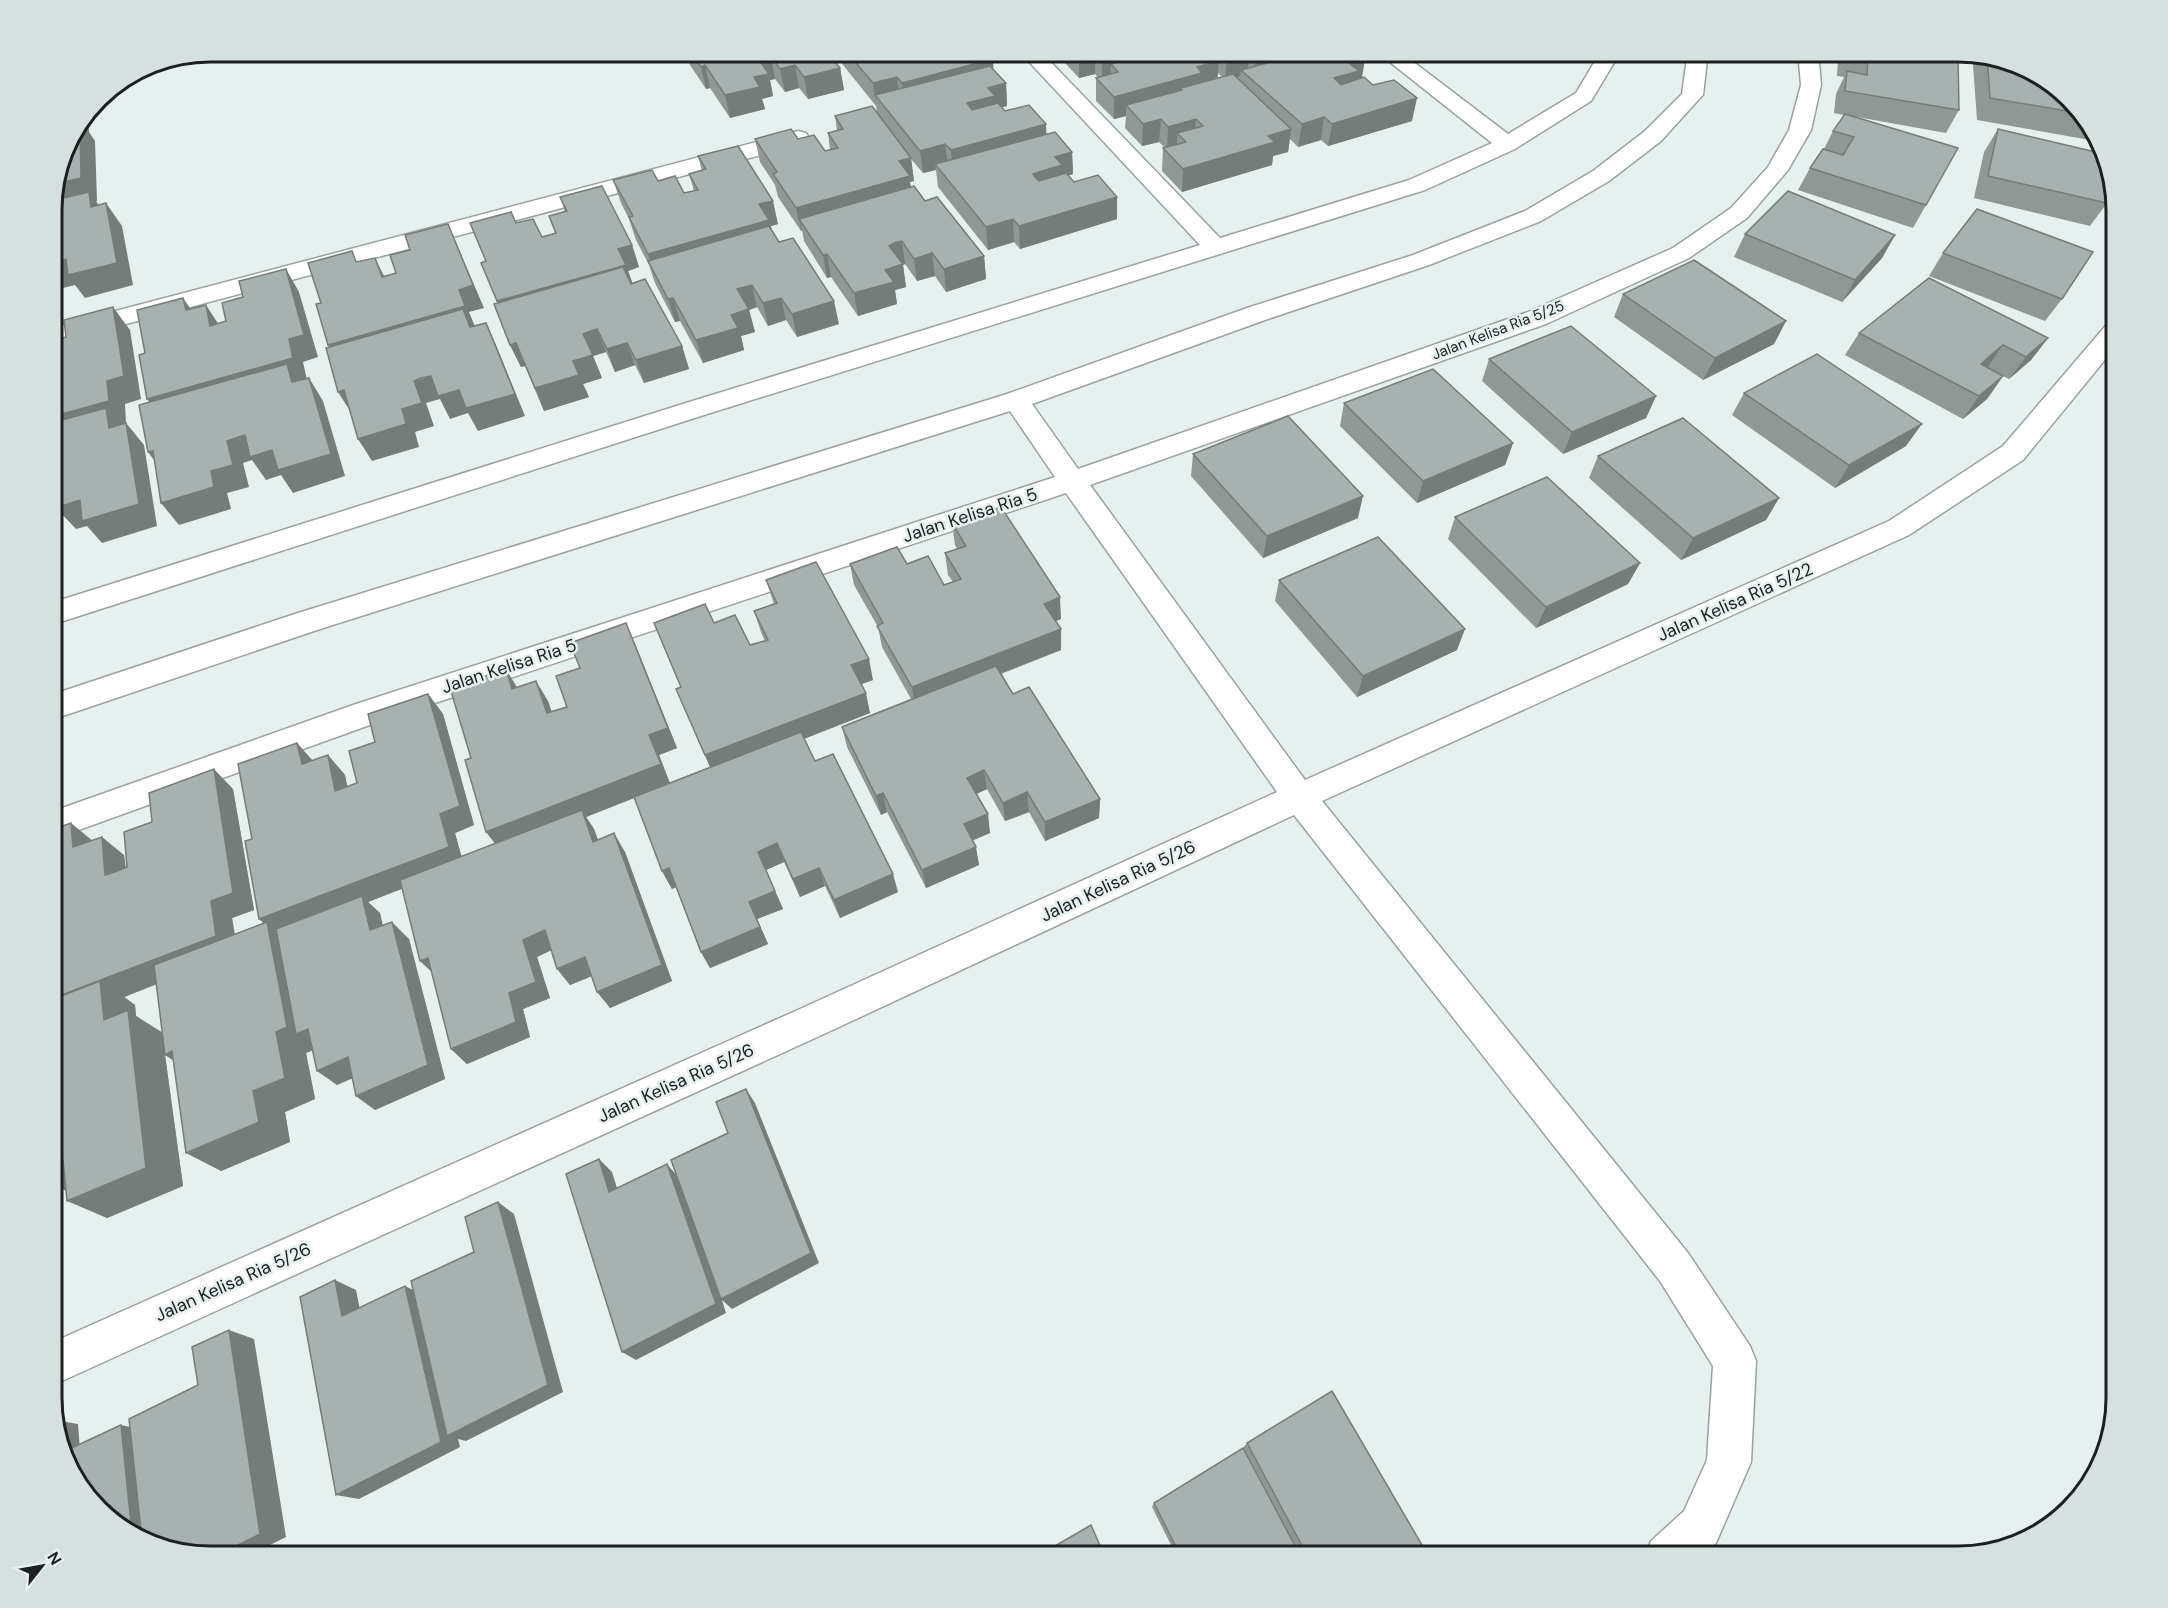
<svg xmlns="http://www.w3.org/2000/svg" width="2168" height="1608" viewBox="0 0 2168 1608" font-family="'DM Sans',sans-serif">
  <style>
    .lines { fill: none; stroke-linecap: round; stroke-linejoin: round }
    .street-casing { stroke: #98a2a0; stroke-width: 3 }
    .street { fill: #fff; fill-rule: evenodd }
    .wall { fill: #909896; fill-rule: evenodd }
    .shaded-wall { fill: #757c7a }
    .building { fill: #a7b1af; stroke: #757c7a; stroke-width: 1.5 }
    .labels { text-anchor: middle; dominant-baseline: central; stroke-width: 5; stroke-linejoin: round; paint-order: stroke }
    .far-street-label { font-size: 15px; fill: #1c2020; stroke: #e6f1ef }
    .street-label { font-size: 18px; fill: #1c2020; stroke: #e6f1ef }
    .rim { fill: none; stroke: #1c2020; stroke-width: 3 }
  </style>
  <rect width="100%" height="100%" fill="#e6f1ef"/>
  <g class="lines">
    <defs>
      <g id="street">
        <path d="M1019,51H1040L1220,238L1409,180L1492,143L1376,51H1399L1508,134L1576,93L1601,51H1621L1591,101L1515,149L1425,190L704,415L51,625V603L686,403L1200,245Z"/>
        <path d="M1688,51H1708L1703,95L1699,99L1661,141L1609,181L1541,221L1429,265L1265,320L1032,404L1078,469L1528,312L1673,248L1731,208L1768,167L1789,130L1801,85L1798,51H1818L1821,85L1811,130L1788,170L1747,218L1689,258L1546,324L1090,485L1305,780L1889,521L2003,446L2108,323L2117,321V345L2023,460L1909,535L1322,801L1688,1253L1750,1346L1756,1361L1751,1462L1716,1543L1701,1557H1644L1651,1541L1684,1511L1707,1460L1713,1366L1660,1281L1294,815L826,1033L51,1386V1343L800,1009L1277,792L1066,493L378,722L51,840V812L356,704L1055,477L1010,411L320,629L51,720V695L298,613L1007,394L1247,308L1413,255L1525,211L1593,171L1645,131L1682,94Z"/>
        <path d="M798,131L806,133L809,138L806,143L51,344V328Z"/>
      </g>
    </defs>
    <use href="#street" class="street-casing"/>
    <use href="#street" class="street"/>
  </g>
  <g class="wall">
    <path d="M686,51H827L840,68L844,90L808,99L799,88L785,92L775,79L770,80L773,96L762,99L765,109L730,118L710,88L706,89L688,62Z"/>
    <path d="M834,51H985L993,59V70L1006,83L1007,106L1002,107L1005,111L1046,124V135L1072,152L1073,174L1068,176L1117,219L1020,249L1014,242L988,250L938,187L936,170L923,173L911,159L914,181L910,182L911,187L984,256L986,279L946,292L935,276L917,281L905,264L903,265L906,287L895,290L897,304L858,316L831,277L827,278L804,241L802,230L801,231L778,197L775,185L760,162L755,139H798L825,151L830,150L828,133L837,130L835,116L877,113L876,106L835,55Z"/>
    <path d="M1045,51H1356L1365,59L1362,78L1412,121L1328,146L1321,140L1298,147L1290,139L1288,152L1273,156L1272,165L1182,192L1162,171L1163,148H1165L1159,142L1142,146L1125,128L1126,116L1114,119L1096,101V78H1098L1095,74L1079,78L1064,62L1063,53L1050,57ZM1218,73L1222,77L1217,78Z"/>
    <path d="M1409,51H1455L1421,61Z"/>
    <path d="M1842,51H1938L1959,110L1946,133L1857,117L1926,205L1913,228L1798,190L1810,168L1824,149L1833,131L1844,115L1834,113L1836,94L1844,77L1837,76L1838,58Z"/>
    <path d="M1979,55L2009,60L2055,84L2100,139L2101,142L1977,120L1973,65Z"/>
    <path d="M1998,129L2107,203L2090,226L1974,198L1984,152Z"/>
    <path d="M698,156L778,224L771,226V229L779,242L839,324L797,337L786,320L768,326L757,307L749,310L755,332L741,336L744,350L703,363L680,321L675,322L655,283L649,265L636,240L629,219L621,203L613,180L658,181L684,193L694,191L689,174L702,171Z"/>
    <path d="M560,197L632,245L639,267L628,271L632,283L682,346L689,369L644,383L635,365L615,372L606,352L593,356L602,378L583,384L589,397L544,411L525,366L521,367L510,345L486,261L542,237L555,233L549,216L565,212Z"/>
    <path d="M1745,234L1895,235L1882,258L1842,302L1734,257Z"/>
    <path d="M1943,253L2062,299L2045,321L1929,276Z"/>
    <path d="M1623,294L1786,321L1774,344L1703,380L1614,317Z"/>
    <path d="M1859,333L2048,338L2031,360L2009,379L2003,376L1987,399L1963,419L1845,355Z"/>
    <path d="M1489,359L1656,396L1646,418L1563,454L1482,381Z"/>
    <path d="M1744,393L1906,446L1835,488L1732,415Z"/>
    <path d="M1344,403L1513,443L1505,465L1417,503L1340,426Z"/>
    <path d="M1193,454L1358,518L1263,558L1191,476Z"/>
    <path d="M1598,456L1779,498L1766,520L1681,560L1589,478Z"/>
    <path d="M1455,517L1640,563L1628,584L1536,628L1448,539Z"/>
    <path d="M952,523L1061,619L1055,621L1061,650L1001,674L1013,694L1100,799L1099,818L1045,841L1029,812L1005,821L987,789L976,794L990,833L973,840L979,865L926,888L887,812L881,815L847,747L842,727L911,699L882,647L878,627L854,585L850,564H907L944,585L953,582L948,575L945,553L957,549L955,545Z"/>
    <path d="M766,580L873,680L861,684L870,713L804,739L815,761L898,892L840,918L825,886L800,897L784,862L766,870L783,909L757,919L768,944L710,968L701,952L676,887L672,889L662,871L634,798L586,817L594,829L598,840L625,852L672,981L610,1008L592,976L570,985L551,950L537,957L550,998L523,1009L530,1037L467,1064L451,1049L432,972L402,888L368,902L380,913L382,926L409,939L445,1079L375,1110L356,1096L352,1078L337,1085L313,1050L306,1053L315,1099L285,1112L290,1142L221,1171L173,1060L165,1055L183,1186L107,1218L66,1191L92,840L124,855L126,868L127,867L152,822L233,789L254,910L232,918L235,934L263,923L252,839L297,743L312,761L328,755L345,775L347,787L357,783L375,742L428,694L443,714L474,825L455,833L461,857L495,843L471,758L517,687L548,701L551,711L567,707L580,668L635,644L677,748L659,755L670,783L710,767L676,689L681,687L714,623L750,645L765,641L761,632L754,611L774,604ZM156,984L162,1032L136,1016L135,1005L124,997Z"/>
    <path d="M1279,580L1457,650L1357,697L1275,601Z"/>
    <path d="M1247,1443L1429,1557H1177L1152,1507L1154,1503L1243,1448Z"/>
  </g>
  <g class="shaded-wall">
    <path d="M1050,51H1063V53L1050,57Z"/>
    <path d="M1280,51H1337L1253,80L1256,57Z"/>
    <path d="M1423,51H1455L1421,61Z"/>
    <path d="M1095,52V74L1079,78V56Z"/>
    <path d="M1129,52L1128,75L1118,72L1111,64L1110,79L1102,82V59Z"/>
    <path d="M1250,52L1247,74L1241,70L1240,76L1225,80L1227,57Z"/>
    <path d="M771,56L775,79L770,80L773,96L762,99L765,109L730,118L725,95L754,77L759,60Z"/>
    <path d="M993,59L994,81L905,105L902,83Z"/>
    <path d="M1365,59L1361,81L1330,101L1334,78L1350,64Z"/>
    <path d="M1219,61L1217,83L1182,90L1181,88L1180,101L1126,105V116L1114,119V97L1197,67Z"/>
    <path d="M705,65L710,88L706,89L701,67Z"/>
    <path d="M795,65L799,88L785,92L780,69Z"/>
    <path d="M840,68L844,90L808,99L804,77Z"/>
    <path d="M897,77L900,100L875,95L876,106L873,83Z"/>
    <path d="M1006,83L1007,106L996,109L969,126L967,103L988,88Z"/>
    <path d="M1417,98L1412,121L1328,146L1332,124Z"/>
    <path d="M89,112V132L95,141L97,201H96L105,214L51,218V199L71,136Z"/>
    <path d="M1324,117L1321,140L1298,147L1302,124Z"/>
    <path d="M1161,119L1159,142L1142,146L1143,124Z"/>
    <path d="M1196,119L1194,142H1186L1177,133V147L1167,150L1168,127Z"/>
    <path d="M1046,124L1047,147L953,173L951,150Z"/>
    <path d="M1291,129L1288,152L1273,156L1272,165L1182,192L1183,169L1268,136Z"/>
    <path d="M945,144L948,167L935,164L936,170L923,173L920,151Z"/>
    <path d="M1072,152L1073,174L1062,177L1034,197L1033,174L1055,157Z"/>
    <path d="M911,158L914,181L910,182L912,199L799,219L802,230L801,231L796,208L899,161Z"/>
    <path d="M1117,197V219L1020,249L1019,226Z"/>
    <path d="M773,201L778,224L771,226L774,242L654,272L648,254L759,204Z"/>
    <path d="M106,203L122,226L133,285L85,298L75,285L63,288L51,273V258Z"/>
    <path d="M1013,219L1014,242L988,250L986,227Z"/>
    <path d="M448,224L484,308L469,312L476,329L341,368L328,345L459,290Z"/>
    <path d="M1895,235L1882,258L1842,302L1855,280Z"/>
    <path d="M902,241L905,264L903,265L906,287L895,290L897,304L858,316L854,293L885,270L889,246Z"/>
    <path d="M632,245L639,267L628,271L634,287L507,324L497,301L618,249Z"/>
    <path d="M932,253L935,276L917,281L914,259Z"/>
    <path d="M827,254L831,277L827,278L823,255Z"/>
    <path d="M984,256L986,279L946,292L944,269Z"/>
    <path d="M375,258L386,280L382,277Z"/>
    <path d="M286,269L299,292L318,357L303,362L307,380L164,421L147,399L289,339Z"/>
    <path d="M752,285L757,307L749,310L755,332L741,336L744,350L703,363L696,340L731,315L737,289Z"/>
    <path d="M183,298L199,321L186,310Z"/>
    <path d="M673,298L680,321L675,322L668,299Z"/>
    <path d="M781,298L786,320L768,326L763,303Z"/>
    <path d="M834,301L839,324L797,337L792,314Z"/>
    <path d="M206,305L221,328L210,326Z"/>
    <path d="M113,307L130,330L141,399L125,404L126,423L144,445L157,526L102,543L87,526L76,529L58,510L55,511L57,537L51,539V417L107,381Z"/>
    <path d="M1786,321L1774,344L1703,380L1715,358Z"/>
    <path d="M486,323L496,345L525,416L478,431L468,413L450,419L440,399L426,403L434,426L415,432L419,447L372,461L358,439L402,409L414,381L431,376Z"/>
    <path d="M597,329L606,352L593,356L602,378L583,384L589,397L544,411L535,388L573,361L583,334Z"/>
    <path d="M2048,338L2031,360L2009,379L2026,357Z"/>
    <path d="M516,343L526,366L521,367L510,345Z"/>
    <path d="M627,343L635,365L615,372L607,349Z"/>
    <path d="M2003,345L1987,368L1981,364Z"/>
    <path d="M682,346L689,369L644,383L636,360Z"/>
    <path d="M2003,376L1987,399L1963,419L1979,396Z"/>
    <path d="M309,378L323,401L345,476L293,493L281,475L266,480L252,460L243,463L249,487L227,493L231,509L179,525L161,503L211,471L227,441Z"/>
    <path d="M344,390L352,414L338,392Z"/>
    <path d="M1656,396L1646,418L1563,454L1572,432Z"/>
    <path d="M1922,424L1906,446L1835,488L1849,465Z"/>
    <path d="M1513,443L1505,465L1417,503L1423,481Z"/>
    <path d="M153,451L165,475L148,452Z"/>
    <path d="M1363,496L1358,518L1263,558L1267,536Z"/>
    <path d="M1779,498L1766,520L1681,560L1693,538Z"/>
    <path d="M1640,563L1628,584L1536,628L1546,607Z"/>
    <path d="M1060,597L1061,619L1045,625L1044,604Z"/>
    <path d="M626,623L635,644L677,748L659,755L670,784L586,817L594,829L605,860L500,850L486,832L649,735Z"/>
    <path d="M1061,629V650L915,707L912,687Z"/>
    <path d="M1465,629L1457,650L1357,697L1363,676Z"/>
    <path d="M869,659L873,680L856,686L851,665Z"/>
    <path d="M506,669L518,689H512Z"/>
    <path d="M536,681L548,701L559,733L547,713Z"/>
    <path d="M866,693L870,713L713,774L705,755Z"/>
    <path d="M428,694L443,714L474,825L455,833L464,865L368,902L380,913L388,947L370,930L316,1049L306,1053L315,1099L285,1112L290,1142L221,1171L186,1153L253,1091L276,1032L268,927L259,919L440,814Z"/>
    <path d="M297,743L315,763L302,764Z"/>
    <path d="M328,755L345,775L352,810L335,791Z"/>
    <path d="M214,769L233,789L254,910L232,918L237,953L124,997L135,1005L136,1016L162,1033L172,1051L199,1076L165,1055L183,1186L107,1218L67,1201L51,999L211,901Z"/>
    <path d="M984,770L987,789L970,797L967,778Z"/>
    <path d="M1027,792L1029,812L1005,821L1003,803Z"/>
    <path d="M883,793L887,812L881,815L876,796Z"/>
    <path d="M1100,799L1099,818L1045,841V822Z"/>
    <path d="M988,814L990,833L967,843L964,824Z"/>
    <path d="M71,823L94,842L73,847Z"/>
    <path d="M614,833L625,852L672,981L610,1008L597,992Z"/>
    <path d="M102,837L124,855L128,893L105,875Z"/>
    <path d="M777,843L784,862L766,870L758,852Z"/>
    <path d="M976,847L979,865L926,888L922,870Z"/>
    <path d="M669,868L678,886L672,889L662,871Z"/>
    <path d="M819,868L825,886L800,897L793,879Z"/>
    <path d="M893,874L898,892L840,918L834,900Z"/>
    <path d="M775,891L783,909L757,919L768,944L710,968L701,952L749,902Z"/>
    <path d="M392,922L409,939L445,1079L375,1110L356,1096Z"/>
    <path d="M545,930L558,947L537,957L550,998L523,1009L530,1037L467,1064L451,1049L509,993L523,940Z"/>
    <path d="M585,957L597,974L570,985L557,969Z"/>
    <path d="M428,958L437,977L420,961Z"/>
    <path d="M348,1057L367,1072L337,1085L317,1071Z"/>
    <path d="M746,1089L755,1103L819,1263L732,1309L722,1300L726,1313L636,1360L622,1352L667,1164L678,1177L721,1299Z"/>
    <path d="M599,1159L612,1172L622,1204L609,1192Z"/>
    <path d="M63,1160L69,1192L51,1185V1165Z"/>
    <path d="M498,1202L514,1214L563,1392L466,1441L458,1439L460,1447L359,1499L336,1495L405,1286L425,1296L548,1385Z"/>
    <path d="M335,1280L356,1290L363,1325L342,1316Z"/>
    <path d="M229,1330L254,1339L286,1537L246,1557H214Z"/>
    <path d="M54,1420L78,1424L81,1464L66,1461Z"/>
    <path d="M121,1425L149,1431L159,1548L132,1534Z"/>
  </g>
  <g class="building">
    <path d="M690,51H827L840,68L804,77L795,65L780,69L771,56L759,60L769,74L754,77L760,87L725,95L705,65L701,67Z"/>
    <path d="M846,51H985L993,59L902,83L897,77L873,83Z"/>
    <path d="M1074,51H1208L1219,61L1197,67L1202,73L1114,97L1096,78L1118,72L1111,64L1135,58L1129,52L1102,59L1095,52L1079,56Z"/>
    <path d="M1220,51H1280L1256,57L1250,52L1227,57Z"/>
    <path d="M1313,51H1356L1365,59L1350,64L1359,71L1334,78L1341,85L1364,77L1373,85L1394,80L1417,98L1332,124L1324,117L1302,124L1241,70Z"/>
    <path d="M1848,51H1938L1958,54L1959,110L1845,91L1847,71L1867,75L1868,57L1848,54Z"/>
    <path d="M1987,56L2009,60L2055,84L2079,113L1990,98Z"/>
    <path d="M990,66L1006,83L988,88L995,96L967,103L972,110L998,103L1005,111L1029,105L1046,124L951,150L945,144L920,151L875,95Z"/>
    <path d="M1233,74L1291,129L1268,136L1275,142L1183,169L1163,148L1186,142L1177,133L1203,126L1196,119L1168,127L1161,119L1143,124L1126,105L1182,90L1181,88Z"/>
    <path d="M872,106L911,158L899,161L910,176L796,208L773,174L777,172L755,139L791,129L798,139L814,135L825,151L838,148L828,133L843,129L835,116Z"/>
    <path d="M1845,114L1958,148L1926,205L1810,168L1823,149L1843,155L1854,137L1833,131Z"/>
    <path d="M80,123L81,178L55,184L67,140Z"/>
    <path d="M1998,129L2104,154L2110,178L2107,203L1988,176Z"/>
    <path d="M1055,132L1072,152L1055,157L1062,165L1033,174L1035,177L1039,181L1066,173L1074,182L1098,175L1117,197L1019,226L1013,219L986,227L935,164Z"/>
    <path d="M738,146L773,201L759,204L769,220L648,254L629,217L633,216L613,180L652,170L658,181L675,176L684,193L698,190L689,174L706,169L698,156Z"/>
    <path d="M602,186L632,245L618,249L626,265L497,301L481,263L486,261L470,223L511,212L516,223L533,219L542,237L556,233L549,216L567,211L560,197Z"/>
    <path d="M914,186L925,201L937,197L984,256L944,269L932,253L914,259L902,241L894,243L889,246L903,264L885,270L894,282L854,293L827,254L823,255L799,219Z"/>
    <path d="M1788,191L1895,235L1855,280L1745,234Z"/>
    <path d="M89,192L91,207L106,203L117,263L68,275L66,259L51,264V201Z"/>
    <path d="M1977,209L2093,252L2062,299L1943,253Z"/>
    <path d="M448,224L473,285L459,290L465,306L328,345L316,304L321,303L308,263L352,251L356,262L375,258L382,277L396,273L390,255L410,250L405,235Z"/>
    <path d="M769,226L779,242L793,238L834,301L792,314L781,298L763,303L752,285L737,289L749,309L731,315L738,328L696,340L673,298L668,299L648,261Z"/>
    <path d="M1694,260L1786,321L1715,358L1623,294Z"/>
    <path d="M623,267L631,284L645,279L682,346L636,360L627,343L607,349L597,329L583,334L593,355L573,361L579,375L535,388L516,343L510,345L494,304Z"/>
    <path d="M286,269L304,335L289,339L293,358L147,399L139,355L145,353L137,310L183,298L186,310L206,305L210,326L226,321L222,303L243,297L239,281Z"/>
    <path d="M1929,278L2048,338L2026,357L2003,345L1991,355L1981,364L2003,376L1979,396L1859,333Z"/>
    <path d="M113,307L124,376L107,381L109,401L51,417V341L66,337L64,320Z"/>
    <path d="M463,309L470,327L486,323L515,394L466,408L459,390L438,396L431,376L421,378L414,381L422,403L402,409L406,424L358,439L344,390L338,392L326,348Z"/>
    <path d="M1571,326L1656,396L1572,432L1489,359Z"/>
    <path d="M1817,354L1922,424L1849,465L1744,393Z"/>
    <path d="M287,364L292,382L309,378L331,454L278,470L272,450L250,457L245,435L227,441L233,465L211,471L214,487L161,503L153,451L148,452L139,405Z"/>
    <path d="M1433,369L1513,443L1423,481L1344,403Z"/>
    <path d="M106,408L109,428L126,423L139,504L82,521L80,500L56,508L53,483L51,484V423Z"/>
    <path d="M1288,416L1363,496L1267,536L1193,454Z"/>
    <path d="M1683,418L1779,498L1693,538L1598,456Z"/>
    <path d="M1547,477L1640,563L1546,607L1455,517Z"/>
    <path d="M1001,507L1060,597L1044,604L1061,629L912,687L877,626L883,623L850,564L897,547L907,564L928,556L944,585L961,579L945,553L966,546L952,523Z"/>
    <path d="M1378,537L1465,629L1363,676L1279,580Z"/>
    <path d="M816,562L869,659L851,665L866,693L705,755L676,689L681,687L654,623L705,604L714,623L735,615L750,645L768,640L754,611L777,603L766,580Z"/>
    <path d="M626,623L668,728L649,735L661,764L486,832L465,760L471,758L450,688L506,669L512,689L536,681L547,713L567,707L556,676L580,668L570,643Z"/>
    <path d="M996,666L1013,694L1029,687L1100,799L1045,822L1027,792L1003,803L984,770L967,778L988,814L964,824L976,847L922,870L883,793L876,796L842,727Z"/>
    <path d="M428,694L460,806L440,814L449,847L259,919L245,841L252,839L238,764L297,743L302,764L328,755L335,791L357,783L349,751L375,742L368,714Z"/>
    <path d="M801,732L815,761L833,754L893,874L834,900L819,868L793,879L777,843L758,852L775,891L749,902L760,927L701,952L669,868L662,871L634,797Z"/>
    <path d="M214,769L233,893L211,901L216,936L51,999V830L71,823L73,847L102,837L105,875L115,872L127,867L124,832L152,822L149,793Z"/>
    <path d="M582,810L593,842L614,833L662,965L597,992L585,957L557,969L545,930L523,940L536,982L509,993L516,1022L451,1049L428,958L420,961L400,880Z"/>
    <path d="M362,896L370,930L392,922L428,1065L356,1096L348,1057L317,1071L308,1029L296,1034L276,929Z"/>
    <path d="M267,922L287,1027L276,1032L285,1078L253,1091L259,1122L186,1153L172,1051L165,1055L154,965Z"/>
    <path d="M100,981L104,1020L128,1010L146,1168L67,1201L63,1160L51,1165V1000Z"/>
    <path d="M746,1089L811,1253L721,1299L671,1160L728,1133L716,1102Z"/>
    <path d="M599,1159L609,1192L667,1164L716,1304L622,1352L566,1174Z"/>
    <path d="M498,1202L548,1385L447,1436L411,1281L474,1252L465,1217Z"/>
    <path d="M335,1280L342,1316L405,1286L441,1442L336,1495L300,1297Z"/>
    <path d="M229,1330L260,1534L214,1557L159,1548L142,1539L129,1419L198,1385L192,1347Z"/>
    <path d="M1332,1391L1429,1557H1308L1247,1443Z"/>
    <path d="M121,1425L132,1534L113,1524L68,1469L63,1452Z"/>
    <path d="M1243,1448L1301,1557H1181L1154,1503Z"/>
    <path d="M1091,1525L1105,1557H1036Z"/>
  </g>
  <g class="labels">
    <g class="far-street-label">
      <text transform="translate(1498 330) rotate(-21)">Jalan Kelisa Ria 5/25</text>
    </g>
    <g class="street-label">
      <text transform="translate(970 515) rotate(-18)">Jalan Kelisa Ria 5</text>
      <text transform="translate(1735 602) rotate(-24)">Jalan Kelisa Ria 5/22</text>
      <text transform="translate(509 666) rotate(-18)">Jalan Kelisa Ria 5</text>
      <text transform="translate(1118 881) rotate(-25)">Jalan Kelisa Ria 5/26</text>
      <text transform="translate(676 1083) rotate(-24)">Jalan Kelisa Ria 5/26</text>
      <text transform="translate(233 1282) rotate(-24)">Jalan Kelisa Ria 5/26</text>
    </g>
  </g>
  <path d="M0 0H2168V1608H0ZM210 62H1958A148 148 0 0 1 2106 210V1398A148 148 0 0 1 1958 1546H210A148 148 0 0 1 62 1398V210A148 148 0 0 1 210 62Z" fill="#d6e0de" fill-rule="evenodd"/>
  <path class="rim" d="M210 62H1958A148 148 0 0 1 2106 210V1398A148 148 0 0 1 1958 1546H210A148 148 0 0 1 62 1398V210A148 148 0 0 1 210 62Z"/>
  <g transform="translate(42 1566) rotate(59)" stroke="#e6f1ef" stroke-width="4.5" paint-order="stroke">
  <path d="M0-4.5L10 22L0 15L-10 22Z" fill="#1c2020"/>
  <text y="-9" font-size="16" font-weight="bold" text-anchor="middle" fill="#1c2020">N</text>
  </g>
</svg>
